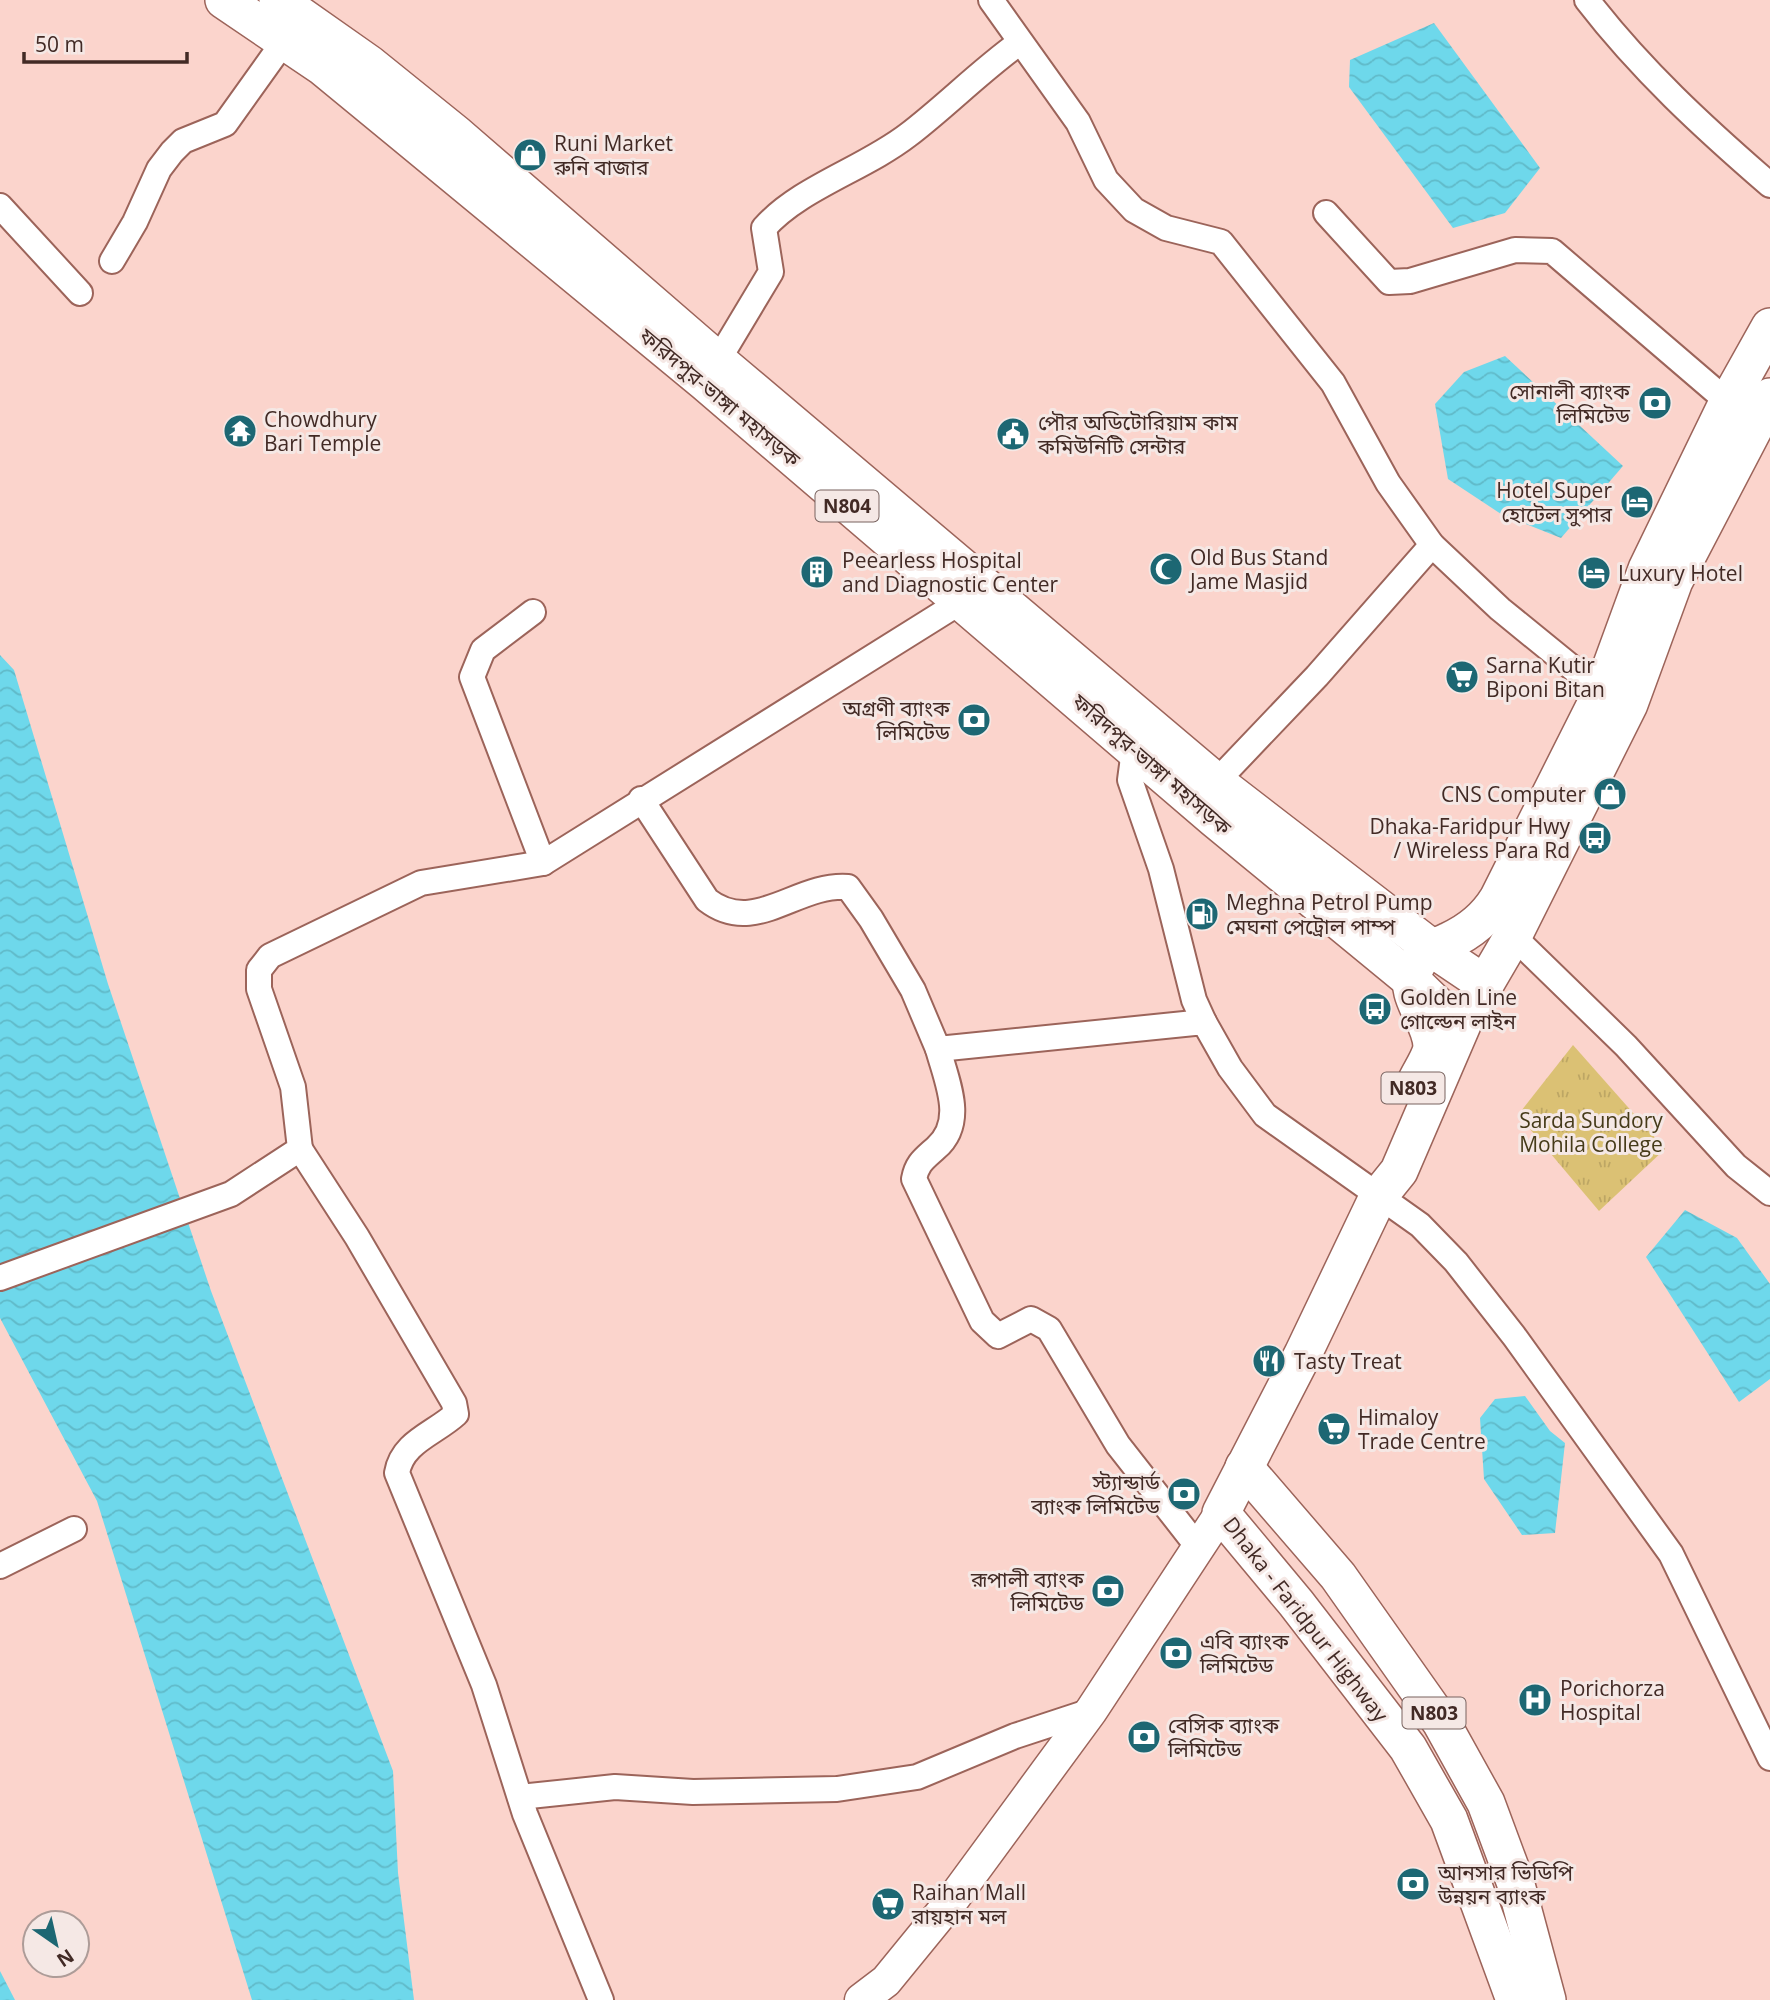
<svg xmlns="http://www.w3.org/2000/svg" width="1770" height="2000" viewBox="0 0 1770 2000" font-family="'Open Sans','Noto Sans Bengali',sans-serif">
  <style>
    .park { fill: url(#park-tufts) }
    .water { fill: url(#water-waves) }
    .lines { fill: none; stroke-linecap: round; stroke-linejoin: round }
    .minor-casing { stroke: #9c645a; stroke-width: 28 }
    .major-casing { stroke: #9c645a; stroke-width: 35 }
    .highway-casing { stroke: #9c645a; stroke-width: 40 }
    .minor { stroke: #fff; stroke-width: 24 }
    .major { stroke: #fff; stroke-width: 32 }
    .highway { stroke: #fff; stroke-width: 37 }
    .labels { text-anchor: middle; dominant-baseline: central; stroke-width: 6; stroke-linejoin: round; paint-order: stroke }
    .shield { fill: #f5e8e5; stroke: #78635f; stroke-width: 2 }
    .shield-label { font-size: 19px; font-weight: bold; fill: #422a25 }
    .poi-label { font-size: 21px; fill: #422a25; stroke: #f5e8e5; text-anchor: start }
    .street-label { font-size: 21px; fill: #422a25; stroke: #f5e8e5 }
    .park-label { font-size: 21px; fill: #463b19; stroke: #f5e8e5 }
  </style>
  <defs>
    <pattern id="park-tufts" width="24" height="20" patternUnits="userSpaceOnUse" patternTransform="scale(1.75)"><rect width="24" height="20" fill="#dbc174"/><path d="M3 7l-1-3M5 7V3M7 7l1-3M15 17l-1-3M17 17v-4M19 17l1-3" fill="none" stroke="#bda664"/></pattern>
    <pattern id="water-waves" width="16" height="10" patternUnits="userSpaceOnUse" patternTransform="scale(1.75)"><rect width="16" height="10" fill="#6ed8eb"/><path d="M0 5q4-4 8 0t8 0" fill="none" stroke="#60bac9"/></pattern>
  </defs>
  <rect width="100%" height="100%" fill="#fbd4cc"/>
  <path class="park" d="M1573,1045L1665,1149L1599,1211L1518,1115Z"/>
  <g class="water">
    <path d="M1434,23L1540,168L1505,213L1453,228L1349,87L1350,60Z"/>
    <path d="M1505,356L1623,466L1561,538L1501,514L1448,479L1435,404L1464,372Z"/>
    <path d="M0,655L14,670L108,984L211,1291L393,1771L398,1873L414,2000H252L97,1501L0,1318Z"/>
    <path d="M1685,1210L1737,1238L1770,1284V1379L1739,1402L1646,1257Z"/>
    <path d="M1525,1396L1550,1431L1565,1443L1555,1533L1522,1535L1484,1479L1480,1418L1495,1399Z"/>
    <path d="M0,1971L15,2000H0Z"/>
  </g>
  <g class="lines">
    <defs>
      <g id="minor">
        <path d="M991,0L1078,122L1106,180L1134,210L1166,228L1221,242L1333,383L1388,483L1432,545L1500,609L1602,692L1616,698"/>
        <path d="M1587,0C1641,70 1703,127 1770,185"/>
        <path d="M0,206L80,293"/>
        <path d="M1326,213L1389,282L1410,281L1515,250L1552,251L1728,402"/>
        <path d="M112,261L135,222L159,169L172,152L183,141L225,124L285,40"/>
        <path d="M711,372L771,272L764,228C799,188 864,169 908,135C946,106 980,71 1019,43"/>
        <path d="M533,612L483,650L472,677L543,863"/>
        <path d="M1134,750L1130,780L1161,869L1194,1000L1204,1022"/>
        <path d="M1216,782L1317,676L1432,545"/>
        <path d="M641,799L707,900C755,937 796,883 848,887L871,919L913,990L938,1049L1204,1022L1230,1068L1265,1115L1420,1225L1456,1262L1514,1336L1671,1554L1770,1758"/>
        <path d="M1513,936L1626,1046L1736,1166L1770,1193"/>
        <path d="M938,1049C947,1082 966,1122 936,1148C924,1159 917,1163 914,1179L982,1321L998,1336L1031,1319L1049,1329L1118,1445L1198,1547"/>
        <path d="M300,1149L357,1237L454,1403L456,1414C434,1434 402,1442 397,1473L484,1685L525,1814L601,2000"/>
        <path d="M0,1278L231,1194L300,1149L293,1087L259,989V970L270,956L421,883L543,863L962,601L970,591"/>
        <path d="M0,1566L74,1529"/>
        <path d="M520,1797L615,1787L693,1792L837,1789L917,1777L1015,1736L1091,1711"/>
      </g>
      <path id="major" d="M861,2000L886,1981L953,1899L1091,1711L1221,1513"/>
      <g id="highway">
        <path d="M224,0L323,67L402,132L705,382L1215,819L1411,980L1444,1012L1464,1020"/>
        <path d="M278,0L369,64L457,135L717,360L1216,782L1430,947L1485,984"/>
        <path d="M1416,1082C1420,1073 1431,1057 1432,1047C1432,1020 1403,997 1414,970C1422,951 1433,949 1449,941C1469,932 1487,917 1498,899L1602,692L1647,569L1728,402L1770,327"/>
        <path d="M1244,1467L1338,1576L1441,1722L1486,1803L1515,1881L1547,2000"/>
        <path d="M1515,2000L1449,1820L1408,1748L1296,1603L1221,1513L1303,1354L1378,1197L1399,1171L1464,1020L1513,936L1629,704L1674,581L1770,397"/>
      </g>
    </defs>
    <use href="#minor" class="minor-casing"/>
    <use href="#major" class="major-casing"/>
    <use href="#highway" class="highway-casing"/>
    <use href="#minor" class="minor"/>
    <use href="#major" class="major"/>
    <use href="#highway" class="highway"/>
  </g>
  <defs>
    <symbol id="shop-disc" viewBox="-11 -11 22 22"><circle r="9.5" fill="#1d6773" stroke="#f5e8e5"/><path d="M-5-2.5h2.3a2.7 3.5 0 0 1 5.4 0H5L5.5 6h-11ZM-1.5-2.5h3a1.5 2.3 0 0 0-3 0Z" fill="#fff"/></symbol>
    <symbol id="bank-disc" viewBox="-11 -11 22 22"><circle r="9.5" fill="#1d6773" stroke="#f5e8e5"/><path d="M-6-4H6V4H-6ZM0-2.3a2.3 2.3 0 1 0 0 4.6a2.3 2.3 0 1 0 0-4.6Z" fill="#fff"/></symbol>
    <symbol id="temple-disc" viewBox="-11 -11 22 22"><circle r="9.5" fill="#1d6773" stroke="#f5e8e5"/><path d="M0-6L5-2H3V0L6.5 2.5H4V6H1.5V3h-3V6H-4V2.5H-6.5L-3 0V-2H-5Z" fill="#fff"/></symbol>
    <symbol id="civic-disc" viewBox="-11 -11 22 22"><circle r="9.5" fill="#1d6773" stroke="#f5e8e5"/><path d="M-.6-6.5H3V-4.5H.6V-3L4-1V1h2V6H-6V1h2V-1L-.6-3ZM-1.2 2.5V6h2.4V2.5Z" fill="#fff"/></symbol>
    <symbol id="hotel-disc" viewBox="-11 -11 22 22"><circle r="9.5" fill="#1d6773" stroke="#f5e8e5"/><path d="M-6-4.5h1.5V1H6V5H4.5V3h-9V5H-6ZM-4 0a1.8 1.8 0 1 1 3.6 0ZM.5 0V-2.5h3Q6-2.5 6 0Z" fill="#fff"/></symbol>
    <symbol id="mosque-disc" viewBox="-11 -11 22 22"><circle r="9.5" fill="#1d6773" stroke="#f5e8e5"/><path d="M3.5-4.9A6 6 0 1 0 3.5 4.9A5 5 0 1 1 3.5-4.9Z" fill="#fff"/></symbol>
    <symbol id="building-disc" viewBox="-11 -11 22 22"><circle r="9.5" fill="#1d6773" stroke="#f5e8e5"/><path d="M-4-6H4V6H1V3H-1V6H-4ZM-2.5-4.3h1.7v1.8h-1.7ZM.8-4.3h1.7v1.8H.8ZM-2.5-1h1.7V.8h-1.7ZM.8-1h1.7V.8H.8Z" fill="#fff"/></symbol>
    <symbol id="supermarket-disc" viewBox="-11 -11 22 22"><circle r="9.5" fill="#1d6773" stroke="#f5e8e5"/><path d="M-6-5.5h2.5l.6 2H6L4.5 2H-2.5L-4.4-4H-6ZM-1.5 3.2a1.3 1.3 0 1 0 .1 0ZM3 3.2a1.3 1.3 0 1 0 .1 0Z" fill="#fff"/></symbol>
    <symbol id="bus-disc" viewBox="-11 -11 22 22"><circle r="9.5" fill="#1d6773" stroke="#f5e8e5"/><path d="M-5-6H5V4H4V6H2V4H-2V6H-4V4H-5ZM-3.5-4V0h7V-4ZM-3.5 1.2v1.5H-2V1.2ZM2 1.2v1.5H3.5V1.2Z" fill="#fff"/></symbol>
    <symbol id="fuel-disc" viewBox="-11 -11 22 22"><circle r="9.5" fill="#1d6773" stroke="#f5e8e5"/><path d="M-5.5-6h7V0h2V4h1.3V-2.5L3-4.5l.8-.8L6-3V5H2.5V1h-1V6h-7ZM-4.2-4.7v3.2H.2V-4.7Z" fill="#fff"/></symbol>
    <symbol id="restaurant-disc" viewBox="-11 -11 22 22"><circle r="9.5" fill="#1d6773" stroke="#f5e8e5"/><path d="M-5-6h1v4h1v-4h1v4h1v-4h1v5L-1.5 .5V6h-2V.5L-5-1ZM5-6V6H3V1.5H1.5Q1.5-4 5-6Z" fill="#fff"/></symbol>
    <symbol id="hospital-disc" viewBox="-11 -11 22 22"><circle r="9.5" fill="#1d6773" stroke="#f5e8e5"/><path d="M-5-5h3v3.5h4V-5h3V5h-3V1.5h-4V5h-3Z" fill="#fff"/></symbol>
  </defs>
  <g fill-rule="evenodd">
    <use href="#shop-disc" x="511" y="136" width="38" height="38"/>
    <use href="#bank-disc" x="1636" y="384" width="38" height="38"/>
    <use href="#temple-disc" x="221" y="412" width="38" height="38"/>
    <use href="#civic-disc" x="994" y="415" width="38" height="38"/>
    <use href="#hotel-disc" x="1618" y="483" width="38" height="38"/>
    <use href="#mosque-disc" x="1147" y="550" width="38" height="38"/>
    <use href="#building-disc" x="798" y="553" width="38" height="38"/>
    <use href="#hotel-disc" x="1575" y="554" width="38" height="38"/>
    <use href="#supermarket-disc" x="1443" y="658" width="38" height="38"/>
    <use href="#bank-disc" x="955" y="701" width="38" height="38"/>
    <use href="#shop-disc" x="1591" y="775" width="38" height="38"/>
    <use href="#bus-disc" x="1576" y="819" width="38" height="38"/>
    <use href="#fuel-disc" x="1183" y="895" width="38" height="38"/>
    <use href="#bus-disc" x="1356" y="990" width="38" height="38"/>
    <use href="#restaurant-disc" x="1250" y="1342" width="38" height="38"/>
    <use href="#supermarket-disc" x="1315" y="1410" width="38" height="38"/>
    <use href="#bank-disc" x="1165" y="1475" width="38" height="38"/>
    <use href="#bank-disc" x="1089" y="1572" width="38" height="38"/>
    <use href="#bank-disc" x="1157" y="1634" width="38" height="38"/>
    <use href="#hospital-disc" x="1516" y="1681" width="38" height="38"/>
    <use href="#bank-disc" x="1125" y="1718" width="38" height="38"/>
    <use href="#bank-disc" x="1394" y="1865" width="38" height="38"/>
    <use href="#supermarket-disc" x="869" y="1885" width="38" height="38"/>
  </g>
  <g class="labels">
    <g class="shield">
      <rect x="815.5" y="490.5" width="63" height="31" rx="5"/>
      <rect x="1381.5" y="1072.5" width="63" height="31" rx="5"/>
      <rect x="1402.5" y="1697.5" width="63" height="31" rx="5"/>
    </g>
    <g class="shield-label">
      <text x="847" y="506">N804</text>
      <text x="1413" y="1088">N803</text>
      <text x="1434" y="1713">N803</text>
    </g>
    <g class="poi-label">
      <text x="554" y="143">Runi Market<tspan x="554" dy="24">রুনি বাজার</tspan></text>
      <text x="1630" y="391" text-anchor="end">সোনালী ব্যাংক<tspan x="1630" dy="24">লিমিটেড</tspan></text>
      <text x="264" y="419">Chowdhury<tspan x="264" dy="24">Bari Temple</tspan></text>
      <text x="1038" y="422">পৌর অডিটোরিয়াম কাম<tspan x="1038" dy="24">কমিউনিটি সেন্টার</tspan></text>
      <text x="1612" y="490" text-anchor="end">Hotel Super<tspan x="1612" dy="24">হোটেল সুপার</tspan></text>
      <text x="1190" y="557">Old Bus Stand<tspan x="1190" dy="24">Jame Masjid</tspan></text>
      <text x="842" y="560">Peearless Hospital<tspan x="842" dy="24">and Diagnostic Center</tspan></text>
      <text x="1618" y="573">Luxury Hotel</text>
      <text x="1486" y="665">Sarna Kutir<tspan x="1486" dy="24">Biponi Bitan</tspan></text>
      <text x="950" y="708" text-anchor="end">অগ্রণী ব্যাংক<tspan x="950" dy="24">লিমিটেড</tspan></text>
      <text x="1586" y="794" text-anchor="end">CNS Computer</text>
      <text x="1570" y="826" text-anchor="end">Dhaka-Faridpur Hwy<tspan x="1570" dy="24">/ Wireless Para Rd</tspan></text>
      <text x="1226" y="902">Meghna Petrol Pump<tspan x="1226" dy="24">মেঘনা পেট্রোল পাম্প</tspan></text>
      <text x="1400" y="997">Golden Line<tspan x="1400" dy="24">গোল্ডেন লাইন</tspan></text>
      <text x="1294" y="1361">Tasty Treat</text>
      <text x="1358" y="1417">Himaloy<tspan x="1358" dy="24">Trade Centre</tspan></text>
      <text x="1160" y="1482" text-anchor="end">স্ট্যান্ডার্ড<tspan x="1160" dy="24">ব্যাংক লিমিটেড</tspan></text>
      <text x="1084" y="1579" text-anchor="end">রূপালী ব্যাংক<tspan x="1084" dy="24">লিমিটেড</tspan></text>
      <text x="1200" y="1641">এবি ব্যাংক<tspan x="1200" dy="24">লিমিটেড</tspan></text>
      <text x="1560" y="1688">Porichorza<tspan x="1560" dy="24">Hospital</tspan></text>
      <text x="1168" y="1725">বেসিক ব্যাংক<tspan x="1168" dy="24">লিমিটেড</tspan></text>
      <text x="1438" y="1872">আনসার ভিডিপি<tspan x="1438" dy="24">উন্নয়ন ব্যাংক</tspan></text>
      <text x="912" y="1892">Raihan Mall<tspan x="912" dy="24">রায়হান মল</tspan></text>
    </g>
    <g class="street-label">
      <text transform="translate(720 397) rotate(40)">ফরিদপুর-ভাঙ্গা মহাসড়ক</text>
      <text transform="translate(1152 764) rotate(41)">ফরিদপুর-ভাঙ্গা মহাসড়ক</text>
      <text transform="translate(1306 1619) rotate(52)">Dhaka - Faridpur Highway</text>
    </g>
    <g class="park-label">
      <text x="1591" y="1120">Sarda Sundory<tspan x="1591" dy="24">Mohila College</tspan></text>
    </g>
  </g>
  <g transform="translate(56 1944) rotate(146)"><circle r="33" fill="#f5e8e5" stroke="#ad9c98" stroke-width="2"/>
  <path d="M0-5L12 26L0 18L-12 26Z" fill="#1d6773"/>
  <text y="-10" font-size="19" font-weight="bold" text-anchor="middle" fill="#422a25">N</text>
  </g>
  <path d="M24 52v10h163v-10" fill="none" stroke="#422a25" stroke-width="3.5"/>
  <text x="35" y="52" font-size="21" fill="#422a25" stroke="#f5e8e5" stroke-width="5" paint-order="stroke">50 m</text>
</svg>
